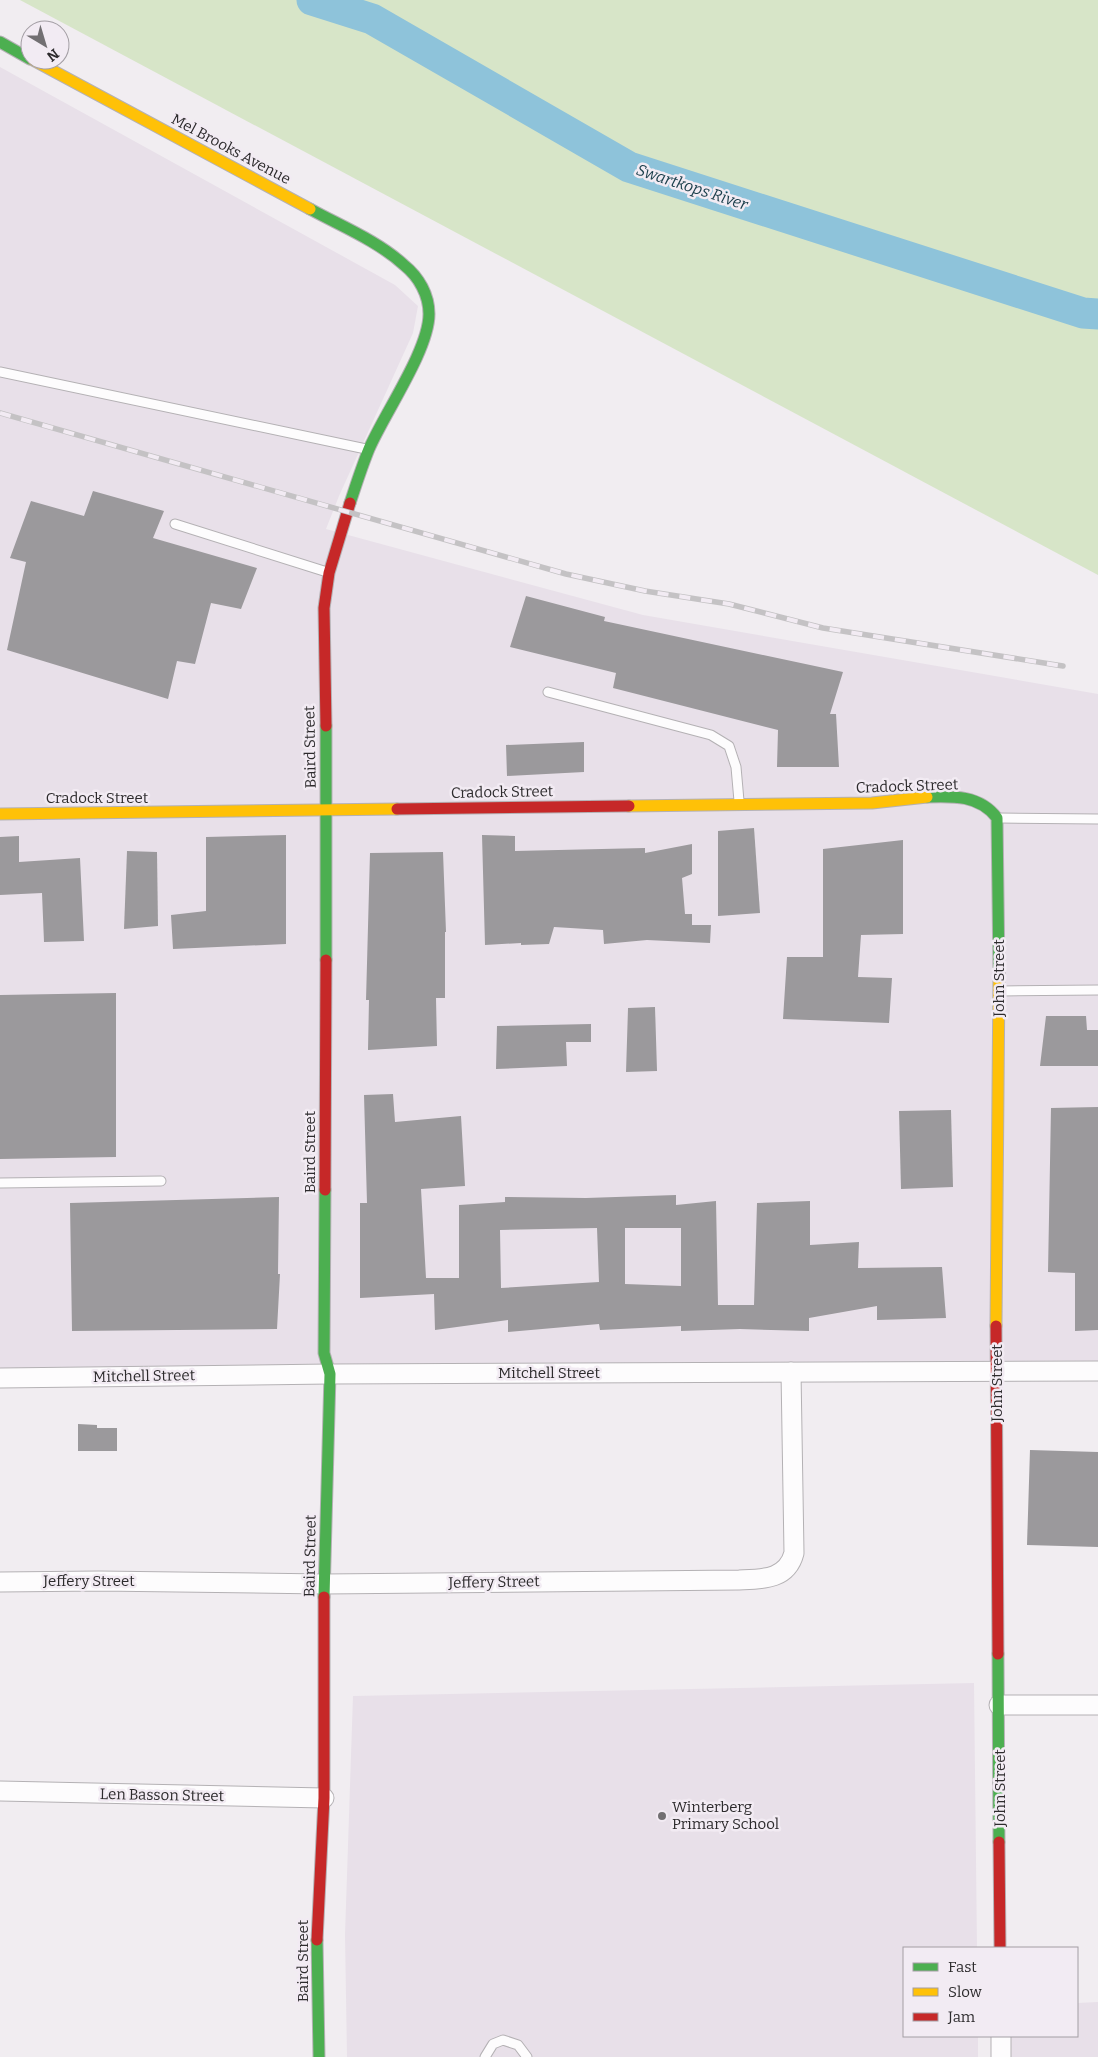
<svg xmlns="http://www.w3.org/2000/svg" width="1098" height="2057" viewBox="0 0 1098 2057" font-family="Bitter,serif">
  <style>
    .built { fill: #e8e0e9 }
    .green { fill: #d7e5c8 }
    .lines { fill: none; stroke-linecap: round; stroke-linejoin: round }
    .river { stroke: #8ec3da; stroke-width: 31 }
    .building { fill: #9b999c; fill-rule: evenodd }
    .lane-casing { stroke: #b4b1b4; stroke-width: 11 }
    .street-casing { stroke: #b4b1b4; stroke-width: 21 }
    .fast-casing { stroke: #b4b1b4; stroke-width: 13 }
    .slow-casing { stroke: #b4b1b4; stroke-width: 13 }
    .jam-casing { stroke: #b4b1b4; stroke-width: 13 }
    .lane { stroke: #fdfcfd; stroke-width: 9 }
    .street { stroke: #fdfcfd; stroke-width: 19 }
    .fast { stroke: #4caf50; stroke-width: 11 }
    .slow { stroke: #ffc107; stroke-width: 11 }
    .jam { stroke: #c62828; stroke-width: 11 }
    .rail-casing { stroke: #c4c2c4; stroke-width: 5.5 }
    .rail { stroke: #f2ebf3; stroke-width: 4; stroke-dasharray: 11; stroke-linecap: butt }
    .poi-dot { fill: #726f72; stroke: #f2ebf3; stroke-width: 2 }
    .labels { text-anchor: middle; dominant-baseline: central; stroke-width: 5; stroke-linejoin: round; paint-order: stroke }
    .street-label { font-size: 15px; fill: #2d2b2d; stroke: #f2ebf3 }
    .poi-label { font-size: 15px; fill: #2d2b2d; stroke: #f2ebf3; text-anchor: start }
    .water-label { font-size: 16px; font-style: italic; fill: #1a3e4b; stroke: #f2ebf3 }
  </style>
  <rect width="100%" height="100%" fill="#f1edf1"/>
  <g class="built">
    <path d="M0,67L395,285L418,306L413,333L339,496L326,529L643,615L1098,694V1361L0,1378Z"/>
    <path d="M974,1683L977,1948H904V2036H978V2057H347L345,1935L353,1696Z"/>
    <path d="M1098,2002V2057H1001V2036H1077V2003Z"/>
  </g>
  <path class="green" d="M20,0H1098V575Z"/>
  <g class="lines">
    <path class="river" d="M312,0L372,19L629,167L1083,313L1098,314"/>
  </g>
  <g class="building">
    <path d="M93,491L164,511L153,538L257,568L241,609L211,603L195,664L177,661L168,699L7,650L26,562L10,558L31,501L84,516Z"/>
    <path d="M526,596L605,617L604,621L843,672L830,714H836L839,767H777L778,730L613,688L616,673L510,647Z"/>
    <path d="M584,742V772L507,776L506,745Z"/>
    <path d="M754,828L760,913L718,916V831Z"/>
    <path d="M286,835V944L173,949L171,915L206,911V837Z"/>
    <path d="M482,835L515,836V851L645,848V853L692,844V874L682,878L685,914H692V925H711L710,943L647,940L604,944L603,930L554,927L549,944L521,945V943L485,945Z"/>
    <path d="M19,836V862L80,858L84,941L44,942L42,893L0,895V837Z"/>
    <path d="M903,840V934L861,935L858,977L892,978L889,1023L783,1019L787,957H823V849Z"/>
    <path d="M127,851L157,852L158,926L124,929Z"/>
    <path d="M443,852L446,932H445V998H436L437,1046L368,1050L369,1000H366L370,853Z"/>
    <path d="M116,993V1157L0,1159V995Z"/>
    <path d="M655,1007L657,1071L626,1072L628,1008Z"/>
    <path d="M1046,1016H1086L1087,1030H1098V1066H1040Z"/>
    <path d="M591,1024V1042H566L567,1066L496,1069L497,1026Z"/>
    <path d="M393,1094L395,1122L461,1116L465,1186L421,1189L426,1278H459V1205L505,1202V1197L586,1198L676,1195V1205L716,1201L718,1305H754L757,1203L810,1201V1245L859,1242L858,1268L942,1267L946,1318L877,1320V1306L809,1318V1331L740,1329L681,1331V1326L600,1330L599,1324L508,1332V1320L435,1330L434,1294L360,1298V1203H367L364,1095ZM597,1228L599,1282L501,1288L500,1230ZM625,1228H681V1286L625,1284Z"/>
    <path d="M1098,1107V1330L1075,1331V1273L1048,1272L1051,1108Z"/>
    <path d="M951,1110L953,1187L901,1189L899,1111Z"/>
    <path d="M279,1197L278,1274H280L277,1329L72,1331L70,1203Z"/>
    <path d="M78,1424L97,1425V1428H117V1451H78Z"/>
    <path d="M1030,1450L1098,1452V1547L1027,1545Z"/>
  </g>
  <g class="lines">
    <defs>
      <g id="lane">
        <path d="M0,372L366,449"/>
        <path d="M175,524L327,572"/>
        <path d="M548,692L711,735L729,746L736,767L739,801"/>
        <path d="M1000,818L1098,819"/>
        <path d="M1002,991L1098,990"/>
        <path d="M0,1183L161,1181"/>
        <path d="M485,2057L493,2044L503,2040L518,2045L527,2057"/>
      </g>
      <g id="street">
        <path d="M0,1378L330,1374L1098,1371"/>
        <path d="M0,1582L99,1581L324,1584L739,1580C762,1579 787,1580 794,1553L791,1372"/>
        <path d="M999,1705H1098"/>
        <path d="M0,1791L324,1798"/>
        <path d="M1001,2036V2057"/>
      </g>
      <g id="fast">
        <path d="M0,42L30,59"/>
        <path d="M310,209C341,226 378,241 404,265C419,277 429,295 429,314C429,350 384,414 369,449C362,466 356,485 350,503"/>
        <path d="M326,726V960"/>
        <path d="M927,797C953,796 980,795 997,818L999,974"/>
        <path d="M324,1597L330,1374L324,1353L325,1190"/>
        <path d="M998,1654L999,1842"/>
        <path d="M317,1940L319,2057"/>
      </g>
      <g id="slow">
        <path d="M33,60L310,209"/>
        <path d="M629,806L872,803L927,797"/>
        <path d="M0,814L397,809"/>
        <path d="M996,1326L999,974"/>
      </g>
      <g id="jam">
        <path d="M326,726L324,608L329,573L350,503"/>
        <path d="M397,809L629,806"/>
        <path d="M325,1190L326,960"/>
        <path d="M996,1326L998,1654"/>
        <path d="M999,1842L1000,1948"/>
        <path d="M317,1940L324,1798V1597"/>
      </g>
    </defs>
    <use href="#lane" class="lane-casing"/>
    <use href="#street" class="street-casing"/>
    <use href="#fast" class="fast-casing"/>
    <use href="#slow" class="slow-casing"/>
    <use href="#jam" class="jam-casing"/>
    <use href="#lane" class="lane"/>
    <use href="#street" class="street"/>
    <use href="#fast" class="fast"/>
    <use href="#slow" class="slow"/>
    <use href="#jam" class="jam"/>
    <defs>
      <path id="rail" d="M0,413L566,574L645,591L729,604L823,628L1063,666"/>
    </defs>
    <use href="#rail" class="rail-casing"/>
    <use href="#rail" class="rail"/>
  </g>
  <circle class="poi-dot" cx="662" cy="1816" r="5"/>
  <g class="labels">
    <g class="street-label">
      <text transform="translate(231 149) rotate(28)">Mel Brooks Avenue</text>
      <text transform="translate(310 747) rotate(-91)">Baird Street</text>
      <text transform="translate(907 786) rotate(-2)">Cradock Street</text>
      <text transform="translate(502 792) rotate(-1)">Cradock Street</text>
      <text x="97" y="798">Cradock Street</text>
      <text transform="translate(999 978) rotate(-90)">John Street</text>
      <text transform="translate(310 1152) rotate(-90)">Baird Street</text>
      <text x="549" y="1373">Mitchell Street</text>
      <text transform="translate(144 1376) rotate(-1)">Mitchell Street</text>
      <text transform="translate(997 1383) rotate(-90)">John Street</text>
      <text transform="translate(310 1556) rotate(-89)">Baird Street</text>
      <text x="89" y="1581">Jeffery Street</text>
      <text transform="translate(494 1582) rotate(-1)">Jeffery Street</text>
      <text transform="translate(1000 1788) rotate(-90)">John Street</text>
      <text transform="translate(162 1795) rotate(1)">Len Basson Street</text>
      <text transform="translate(303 1961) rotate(-90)">Baird Street</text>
    </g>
    <g class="poi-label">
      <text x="672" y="1807">Winterberg<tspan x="672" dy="17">Primary School</tspan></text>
    </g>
    <g class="water-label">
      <text transform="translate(692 187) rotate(18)">Swartkops River</text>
    </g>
  </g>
  <rect x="903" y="1947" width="175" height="90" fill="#f2ebf3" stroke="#a39ea4"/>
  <rect x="913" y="1963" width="25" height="8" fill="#4caf50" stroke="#a39ea4"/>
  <text x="948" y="1972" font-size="15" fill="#2d2b2d">Fast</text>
  <rect x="913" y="1988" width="25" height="8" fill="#ffc107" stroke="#a39ea4"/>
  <text x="948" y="1997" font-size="15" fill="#2d2b2d">Slow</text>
  <rect x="913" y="2013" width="25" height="8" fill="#c62828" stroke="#a39ea4"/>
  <text x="948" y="2022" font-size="15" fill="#2d2b2d">Jam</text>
  <g transform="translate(45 45) rotate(142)"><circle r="24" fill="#f2ebf3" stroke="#a39ea4"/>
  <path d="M0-4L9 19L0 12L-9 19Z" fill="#726f72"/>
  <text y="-8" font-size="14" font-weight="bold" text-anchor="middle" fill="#2d2b2d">N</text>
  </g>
</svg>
